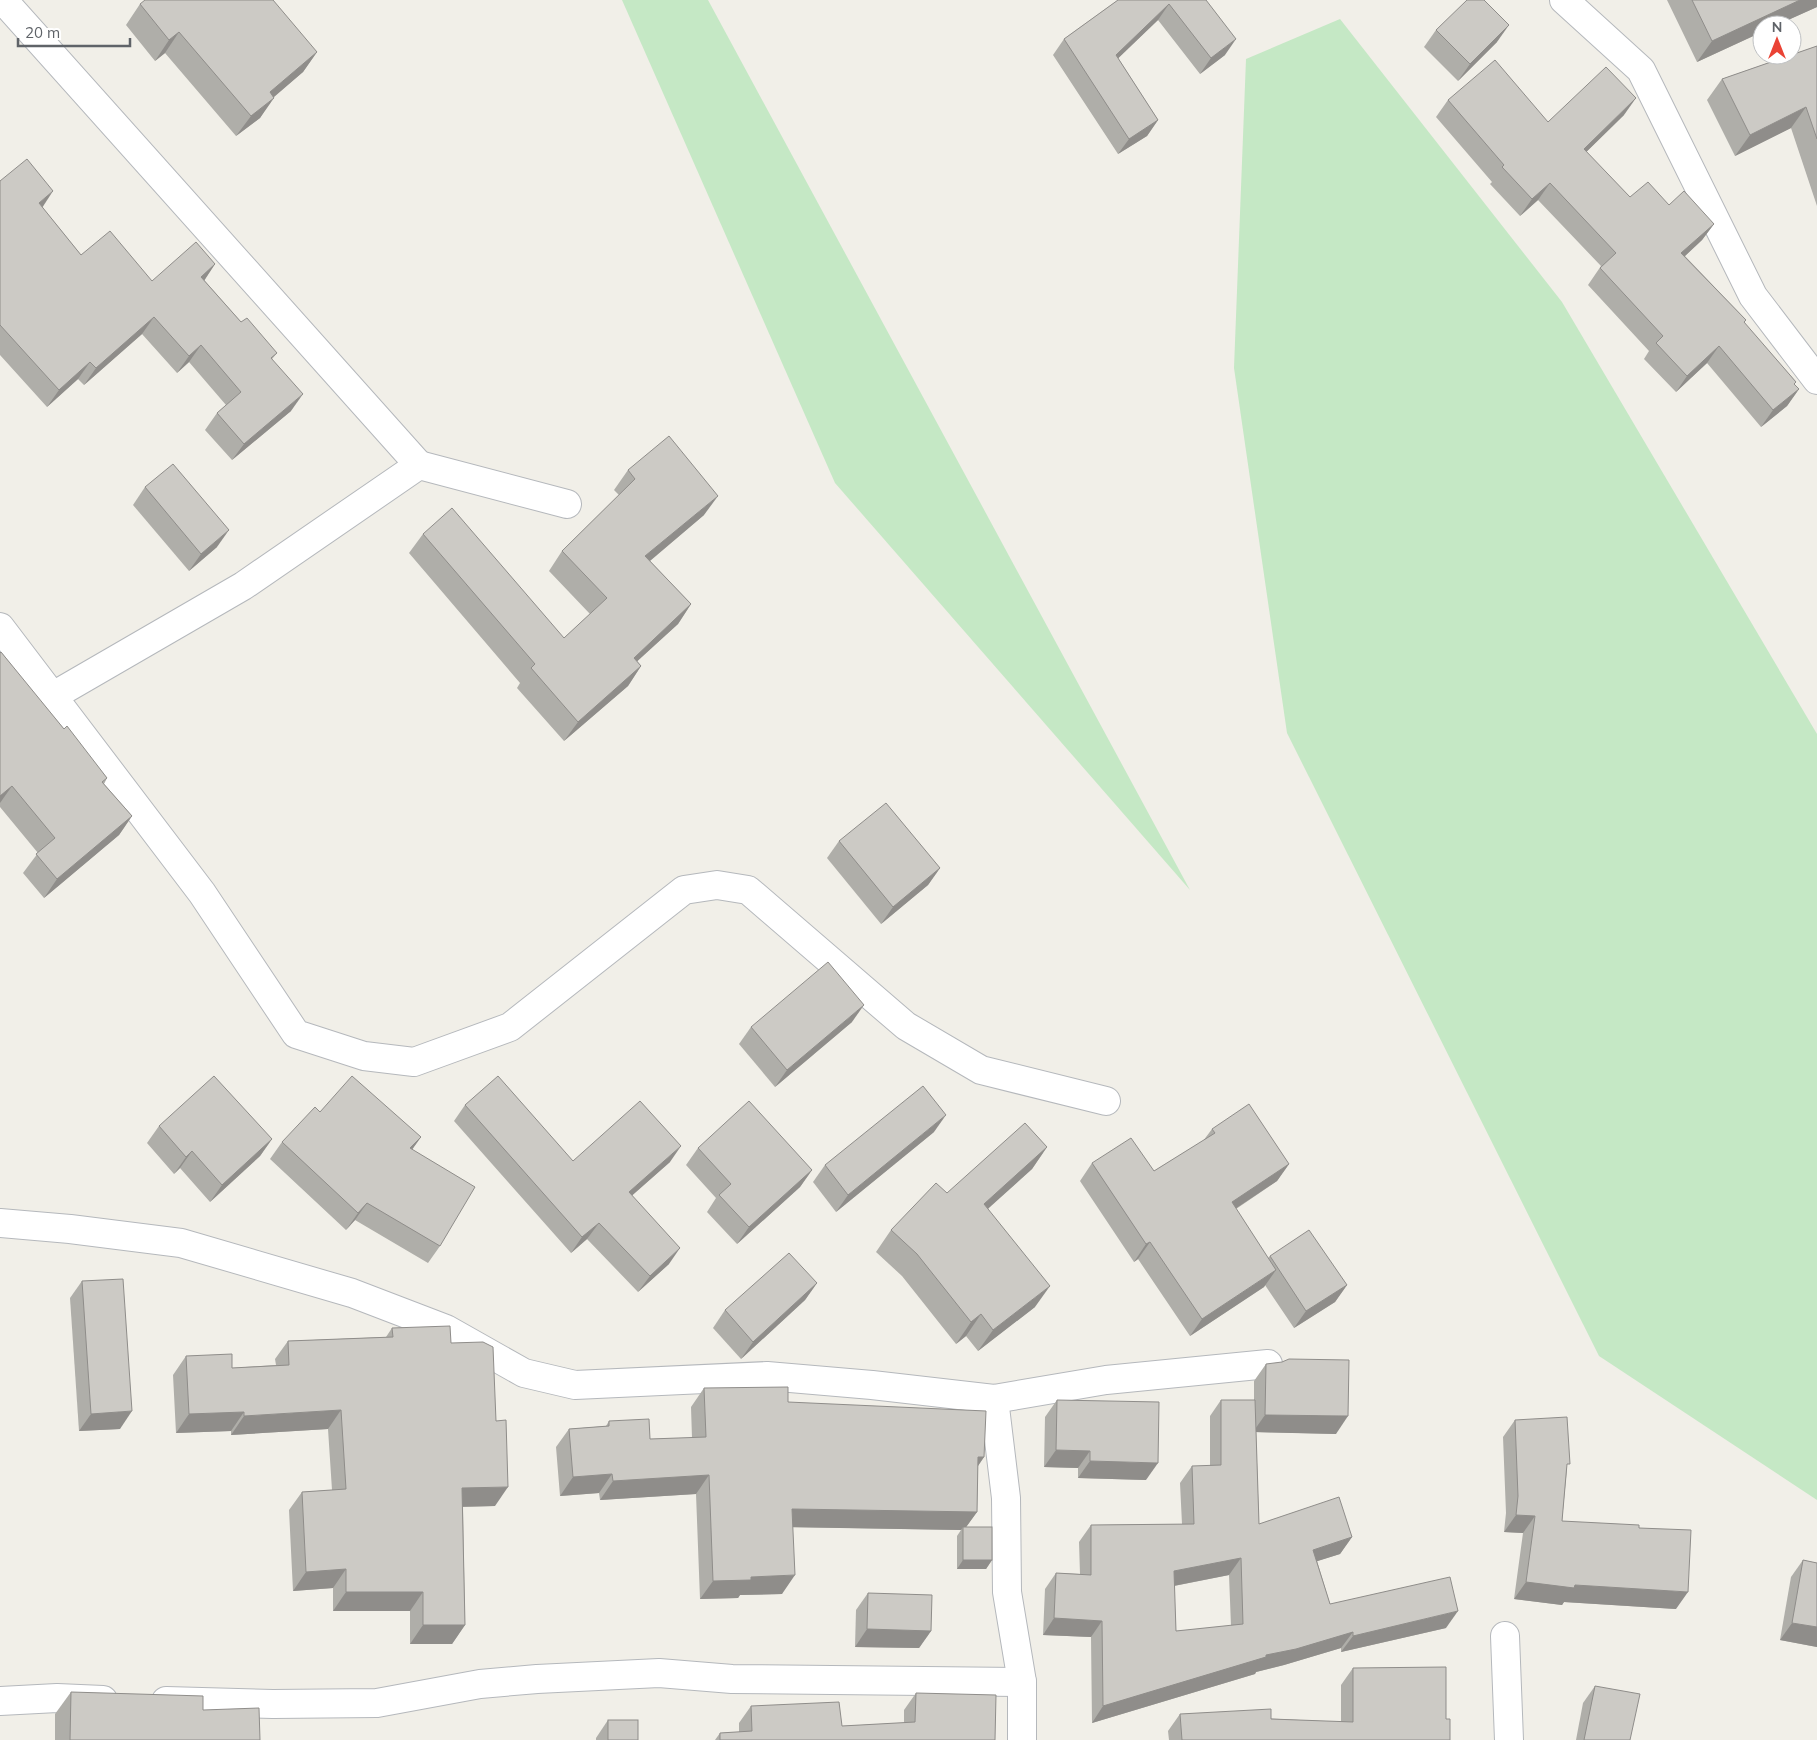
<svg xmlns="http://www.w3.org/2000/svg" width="1817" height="1740" viewBox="0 0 1817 1740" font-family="Mulish,sans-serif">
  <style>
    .green { fill: #c5e8c5 }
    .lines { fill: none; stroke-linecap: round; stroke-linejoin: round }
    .minor-casing { stroke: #b5b8bc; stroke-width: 30 }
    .minor { stroke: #fff; stroke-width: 28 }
    .wall { fill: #afaea9; fill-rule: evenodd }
    .shaded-wall { fill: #8f8d8a }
    .building { fill: #cccac5; stroke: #8f8d8a; fill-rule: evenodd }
  </style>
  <rect width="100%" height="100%" fill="#f1efe8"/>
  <g class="green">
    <path d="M622,0H708L1190,890L835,483Z"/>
    <path d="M1340,19L1562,302L1817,734V1500L1599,1356L1287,733L1234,368L1246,59Z"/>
  </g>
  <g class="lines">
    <defs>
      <g id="minor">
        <path d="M3,0L419,465"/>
        <path d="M1564,0L1641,70L1753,296L1817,380"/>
        <path d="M0,627L202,893L296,1034L364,1056L414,1062L510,1027L684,890L717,885L748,890L906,1026L981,1070L1106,1101"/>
        <path d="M53,696L243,586L419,465L567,504"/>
        <path d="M0,1223L70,1229L181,1243L352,1293L446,1329L524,1373L575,1385L767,1376L872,1385L994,1399L1106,1380L1268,1364"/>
        <path d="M994,1399L1006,1498L1007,1592L1022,1682V1740"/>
        <path d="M1505,1636L1509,1740"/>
        <path d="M0,1701L57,1698L103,1700"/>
        <path d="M166,1701L273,1704L377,1703L480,1684L537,1679L659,1673L732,1679L1022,1682"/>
      </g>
    </defs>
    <use href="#minor" class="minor-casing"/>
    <use href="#minor" class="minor"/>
  </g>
  <g class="wall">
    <path d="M1118,0H1206L1225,55L1200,74L1158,20L1118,58L1158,120L1147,136L1118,154L1053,55L1064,39Z"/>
    <path d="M1667,0H1817V7L1777,25H1762V32L1697,62Z"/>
    <path d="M140,4L317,52L303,72L273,97L260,118L236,136L165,53L155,61L126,25Z"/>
    <path d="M1436,30L1497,42L1458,81L1424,47Z"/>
    <path d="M1817,46V206L1791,128L1735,156L1707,100L1722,79Z"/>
    <path d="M1448,100L1548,122L1624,115L1586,152L1630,197L1669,205L1714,224L1702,240L1685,256L1746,320L1744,323L1796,382L1794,384L1799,389L1787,406L1761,427L1707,363L1676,392L1644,359L1649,351L1588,285L1601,266L1538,200L1520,216L1490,184L1492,182L1436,117Z"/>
    <path d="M0,181L42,207L81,255L152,281L215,264L204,280L241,322L277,353L272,359L291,411L232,460L205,430L217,413L226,405L189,362L177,373L142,334L84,385L78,379L47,407L0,355Z"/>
    <path d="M628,470L704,515L650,561L691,604L678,624L637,661L641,666L628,686L564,741L517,688L520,683L409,553L423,534L564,638L590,614L549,571L562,551L619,495L614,490Z"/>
    <path d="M145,487L217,547L189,571L133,505Z"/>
    <path d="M0,653L64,729L107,778L104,784L132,816L119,835L44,898L23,873L38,853L0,807Z"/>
    <path d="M839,841L940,868L928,885L881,924L827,858Z"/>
    <path d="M852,1022L775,1087L739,1044L751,1027Z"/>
    <path d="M465,1105L573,1161L670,1162L632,1195L669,1264L638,1292L587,1239L571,1253L454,1121Z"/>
    <path d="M320,1112L421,1137L412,1149L440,1246L428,1263L355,1220L346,1230L270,1159L282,1142Z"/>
    <path d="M159,1126L272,1139L260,1156L210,1202L180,1168L174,1174L147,1143Z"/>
    <path d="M1212,1129L1289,1164L1277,1181L1236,1209L1268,1258L1270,1256L1347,1285L1335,1302L1294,1328L1265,1285L1264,1287L1190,1336L1138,1259L1134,1262L1080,1181L1092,1163L1154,1171L1203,1141Z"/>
    <path d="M934,1132L836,1212L813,1182L825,1165Z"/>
    <path d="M1047,1147L1032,1169L988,1208L1035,1307L978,1351L966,1336L956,1344L902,1276L876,1252L891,1230L947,1193Z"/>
    <path d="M698,1148L812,1170L800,1187L737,1244L707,1212L716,1198L686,1165Z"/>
    <path d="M82,1281L120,1429L79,1431L70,1298Z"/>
    <path d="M817,1283L805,1300L741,1359L713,1328L725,1310Z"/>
    <path d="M392,1328L451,1343L495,1506L463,1507L465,1625L452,1644H410V1611H333V1588L293,1591L289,1510L302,1492L332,1490L328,1429L231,1435V1431L176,1433L173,1375L186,1356L232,1368L276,1365L275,1359L288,1341L386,1337Z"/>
    <path d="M1266,1364L1336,1434L1256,1432L1259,1524L1352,1537L1340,1554L1317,1561L1330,1604L1446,1628L1341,1652V1648L1284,1665L1256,1672L1255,1674L1092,1723L1091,1637L1043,1635L1045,1589L1056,1573L1080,1574L1079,1542L1091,1525L1182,1524L1180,1483L1192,1466H1210V1416L1221,1400H1254V1381ZM1229,1575L1231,1626L1176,1631L1174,1586Z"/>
    <path d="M704,1388L788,1402L984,1457L978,1466L977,1512L966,1527L992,1560L986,1569H957V1536L961,1530L793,1527L782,1594L740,1595L738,1598L700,1599L696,1494L600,1500L599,1493L560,1496L556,1447L569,1429L606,1426L609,1421L650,1439L692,1438L691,1407Z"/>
    <path d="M1057,1400L1146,1480L1078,1478V1468L1044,1467L1045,1417Z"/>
    <path d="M1515,1420L1567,1468L1562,1521L1639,1528L1676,1609L1564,1602L1562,1605L1514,1599L1523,1533L1504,1532L1506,1513L1503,1437Z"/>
    <path d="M1803,1560L1817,1563V1647L1780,1640L1791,1577Z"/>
    <path d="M868,1593L931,1631L919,1648L855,1647L856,1610Z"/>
    <path d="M1353,1668L1446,1719L1450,1740H1169L1168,1731L1180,1714L1341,1722V1685Z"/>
    <path d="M1595,1686L1630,1740H1576L1583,1703Z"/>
    <path d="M71,1692L203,1710L260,1740H55V1714Z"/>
    <path d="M916,1693L995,1740H715L720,1733L739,1732V1723L751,1706L842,1726L904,1723V1710Z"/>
    <path d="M608,1720L638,1740H596V1738Z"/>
  </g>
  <g class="shaded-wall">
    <path d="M1800,0H1817V7L1777,25H1762V32L1697,62L1712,41Z"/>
    <path d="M1169,4L1158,20L1105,71L1116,55Z"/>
    <path d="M1509,25L1497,42L1458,81L1470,64Z"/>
    <path d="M179,32L165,53L155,61L169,40Z"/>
    <path d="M1236,39L1225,55L1200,74L1211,58Z"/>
    <path d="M317,52L303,72L259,110L274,98L260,118L236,136L251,116L270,92Z"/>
    <path d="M1636,98L1624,115L1572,166L1584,149Z"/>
    <path d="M1806,107L1791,128L1735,156L1750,135Z"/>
    <path d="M1158,120L1147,136L1118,154L1129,139Z"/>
    <path d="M1550,183L1538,200L1520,216L1532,199Z"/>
    <path d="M53,191L42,208L39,203Z"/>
    <path d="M1714,224L1702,240L1670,270L1681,253Z"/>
    <path d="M215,264L204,281L201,277Z"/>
    <path d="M154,317L142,334L84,385L96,368Z"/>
    <path d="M201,345L189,362L177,373L189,356Z"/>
    <path d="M1719,346L1707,363L1676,392L1687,376Z"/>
    <path d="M90,362L78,379L47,407L59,390Z"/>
    <path d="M1799,389L1787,406L1761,427L1773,410Z"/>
    <path d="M303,394L291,411L232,460L244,444Z"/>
    <path d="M718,496L704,515L632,576L645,556Z"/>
    <path d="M229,530L217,547L189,571L201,554Z"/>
    <path d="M691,604L678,624L620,677L634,658Z"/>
    <path d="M641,666L628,686L564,741L578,722Z"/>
    <path d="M12,786L0,803V796Z"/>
    <path d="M132,816L119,835L44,898L57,879Z"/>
    <path d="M940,868L928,885L881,924L893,907Z"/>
    <path d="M864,1005L852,1022L775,1087L787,1070Z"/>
    <path d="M946,1115L934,1132L836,1212L848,1195Z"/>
    <path d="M421,1137L409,1154L410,1148Z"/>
    <path d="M272,1139L260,1156L210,1202L222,1185Z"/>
    <path d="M681,1146L670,1162L618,1208L629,1192Z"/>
    <path d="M1047,1147L1032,1169L970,1225L984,1204Z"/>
    <path d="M192,1151L180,1168L174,1174L186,1157Z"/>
    <path d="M1289,1164L1277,1181L1220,1219L1232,1202Z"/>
    <path d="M812,1170L800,1187L737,1244L749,1227Z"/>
    <path d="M367,1203L355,1220L346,1230L358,1213Z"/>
    <path d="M599,1223L587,1239L571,1253L582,1237Z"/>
    <path d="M1150,1242L1138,1259L1134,1262L1146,1244Z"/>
    <path d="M680,1248L669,1264L638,1292L650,1276Z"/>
    <path d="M1276,1270L1264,1287L1190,1336L1202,1319Z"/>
    <path d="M817,1283L805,1300L741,1359L753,1342Z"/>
    <path d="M1347,1285L1335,1302L1294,1328L1306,1311Z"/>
    <path d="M1050,1286L1035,1307L978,1351L993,1330Z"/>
    <path d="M981,1314L966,1336L956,1344L971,1322Z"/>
    <path d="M341,1410L328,1429L231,1435L244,1416Z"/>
    <path d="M132,1411L120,1429L79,1431L91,1414Z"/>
    <path d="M244,1412L231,1431L176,1433L189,1414Z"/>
    <path d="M1265,1415L1348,1416L1336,1434L1253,1432Z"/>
    <path d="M1056,1450L1090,1451L1078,1468L1044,1467Z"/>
    <path d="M978,1457H984L971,1476Z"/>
    <path d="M1090,1461L1158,1463L1146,1480L1078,1478Z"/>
    <path d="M612,1474L599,1493L560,1496L573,1477Z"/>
    <path d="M709,1475L696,1494L600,1500L613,1481Z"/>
    <path d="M508,1487L495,1506L449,1507L462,1488Z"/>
    <path d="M792,1509L977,1512L964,1530L963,1527L961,1530L779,1527Z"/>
    <path d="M1516,1515L1535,1516L1523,1533L1504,1532Z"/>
    <path d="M1352,1537L1340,1554L1302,1566L1313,1550Z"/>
    <path d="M1241,1558L1229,1575L1163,1588L1174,1571Z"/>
    <path d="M963,1560H992L986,1569H957Z"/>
    <path d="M346,1569L333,1588L293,1591L306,1572Z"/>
    <path d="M795,1575L782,1594L740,1595L738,1598L700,1599L713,1581L751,1577Z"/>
    <path d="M1526,1582L1688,1592L1676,1609L1564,1602L1562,1605L1514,1599Z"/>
    <path d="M346,1592H423L410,1611H333Z"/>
    <path d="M1458,1611L1446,1628L1341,1652L1353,1636Z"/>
    <path d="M1054,1618L1102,1621L1091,1637L1043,1635Z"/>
    <path d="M1792,1623L1817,1627V1647L1780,1640Z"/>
    <path d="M423,1625H465L452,1644H410Z"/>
    <path d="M867,1629L931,1631L919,1648L855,1647Z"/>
    <path d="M1353,1632L1341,1648L1284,1665L1256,1672L1255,1674L1092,1723L1103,1706L1266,1655Z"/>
  </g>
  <g class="building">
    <path d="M145,0H273L317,52L270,92L274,98L251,116L179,32L169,40L140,4Z"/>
    <path d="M1118,0H1206L1236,39L1211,58L1169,4L1116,55L1158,120L1129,139L1064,39Z"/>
    <path d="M1467,0H1484L1509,25L1470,64L1436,30Z"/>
    <path d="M1692,0H1800L1712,41Z"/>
    <path d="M1817,46V139L1806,107L1750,135L1722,79Z"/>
    <path d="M1495,60L1548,122L1606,67L1636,98L1584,149L1630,197L1648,182L1669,205L1684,191L1714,224L1681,253L1746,320L1744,322L1796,382L1794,384L1799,389L1773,410L1719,346L1687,376L1656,343L1663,336L1600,268L1616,253L1550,183L1532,199L1502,167L1504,165L1448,100Z"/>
    <path d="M27,159L53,191L39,203L81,255L110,231L152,281L196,242L215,264L201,277L241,322L247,318L277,353L271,358L303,394L244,444L217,413L241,392L201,345L189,356L154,317L96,368L90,362L59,390L0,325V181Z"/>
    <path d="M669,436L718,496L645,556L691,604L634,658L641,666L578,722L531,668L535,664L423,534L452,508L564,638L607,598L562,551L635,479L628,470Z"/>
    <path d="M173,464L229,530L201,554L145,487Z"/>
    <path d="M1,652L64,729L67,726L107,778L102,782L132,816L57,879L36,854L55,838L12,786L0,796V653Z"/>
    <path d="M886,803L940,868L893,907L839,841Z"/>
    <path d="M828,962L864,1005L787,1070L751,1027Z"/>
    <path d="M214,1076L272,1139L222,1185L192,1151L186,1157L159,1126Z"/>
    <path d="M352,1076L421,1137L410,1148L475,1187L440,1246L367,1203L358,1213L282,1142L315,1107L320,1112Z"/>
    <path d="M498,1076L573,1161L640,1101L681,1146L629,1192L680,1248L650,1276L599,1223L582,1237L465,1105Z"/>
    <path d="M923,1086L946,1115L848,1195L825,1165Z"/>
    <path d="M749,1101L812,1170L749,1227L719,1195L731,1184L698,1148Z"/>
    <path d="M1249,1104L1289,1164L1232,1202L1276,1270L1202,1319L1150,1242L1146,1244L1092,1163L1131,1138L1154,1171L1215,1133L1212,1129Z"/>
    <path d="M1025,1123L1047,1147L984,1204L1050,1286L993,1330L981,1314L971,1322L917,1254L891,1230L936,1183L947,1193Z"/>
    <path d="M1309,1230L1347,1285L1306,1311L1270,1256Z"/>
    <path d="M789,1253L817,1283L753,1342L725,1310Z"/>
    <path d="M123,1279L132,1411L91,1414L82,1281Z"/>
    <path d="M450,1326L451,1343L483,1342L493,1347L496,1421L506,1420L508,1487L462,1488L465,1625H423V1592H346V1569L306,1572L302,1492L346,1489L341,1410L244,1416V1412L189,1414L186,1356L232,1354V1368L289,1365L288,1341L393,1337L392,1328Z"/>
    <path d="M1289,1359L1349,1360L1348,1416L1265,1415L1266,1364L1282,1362Z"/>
    <path d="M788,1387V1402L986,1411L984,1457H978L977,1512L792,1509L795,1575L751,1577V1580L713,1581L709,1475L613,1481L612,1474L573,1477L569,1429L609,1426V1421L649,1419L650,1439L706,1437L704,1388Z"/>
    <path d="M1057,1400L1159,1402L1158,1463L1090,1461V1451L1056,1450Z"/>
    <path d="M1221,1400H1255L1259,1524L1339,1497L1352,1537L1313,1550L1330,1604L1450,1577L1458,1611L1353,1636V1632L1296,1649L1266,1655V1657L1103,1706L1102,1621L1054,1618L1056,1573L1091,1575V1525L1194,1524L1192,1466L1221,1465ZM1241,1558L1243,1624L1176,1631L1174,1571Z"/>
    <path d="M1567,1417L1570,1464H1567L1562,1521L1639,1525V1528L1691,1530L1688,1592L1575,1585L1574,1588L1526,1582L1535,1516L1516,1515L1518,1496L1515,1420Z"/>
    <rect x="963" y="1527" width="29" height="33"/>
    <path d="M1803,1560L1817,1563V1627L1792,1623Z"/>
    <path d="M868,1593L932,1595L931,1631L867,1629Z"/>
    <path d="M1446,1667V1719H1450V1740H1182L1180,1714L1271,1709V1719L1353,1722V1668Z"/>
    <path d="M1595,1686L1640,1694L1630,1740H1584Z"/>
    <path d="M71,1692L203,1696V1710L259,1708L260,1740H70Z"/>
    <path d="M916,1693L996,1695L995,1740H720V1733L752,1731L751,1706L839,1702L842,1726L915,1722Z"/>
    <rect x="608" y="1720" width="30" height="20"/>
  </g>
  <g transform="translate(1777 40)"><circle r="24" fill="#ffffff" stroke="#bfc1c3"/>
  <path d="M0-4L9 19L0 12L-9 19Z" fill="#ea4335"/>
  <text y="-8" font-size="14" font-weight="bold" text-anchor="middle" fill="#5f6368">N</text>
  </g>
  <path d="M18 38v8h112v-8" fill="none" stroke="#5f6368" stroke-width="2.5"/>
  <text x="25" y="38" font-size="15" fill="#5f6368" stroke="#ffffff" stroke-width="4" paint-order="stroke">20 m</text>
</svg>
